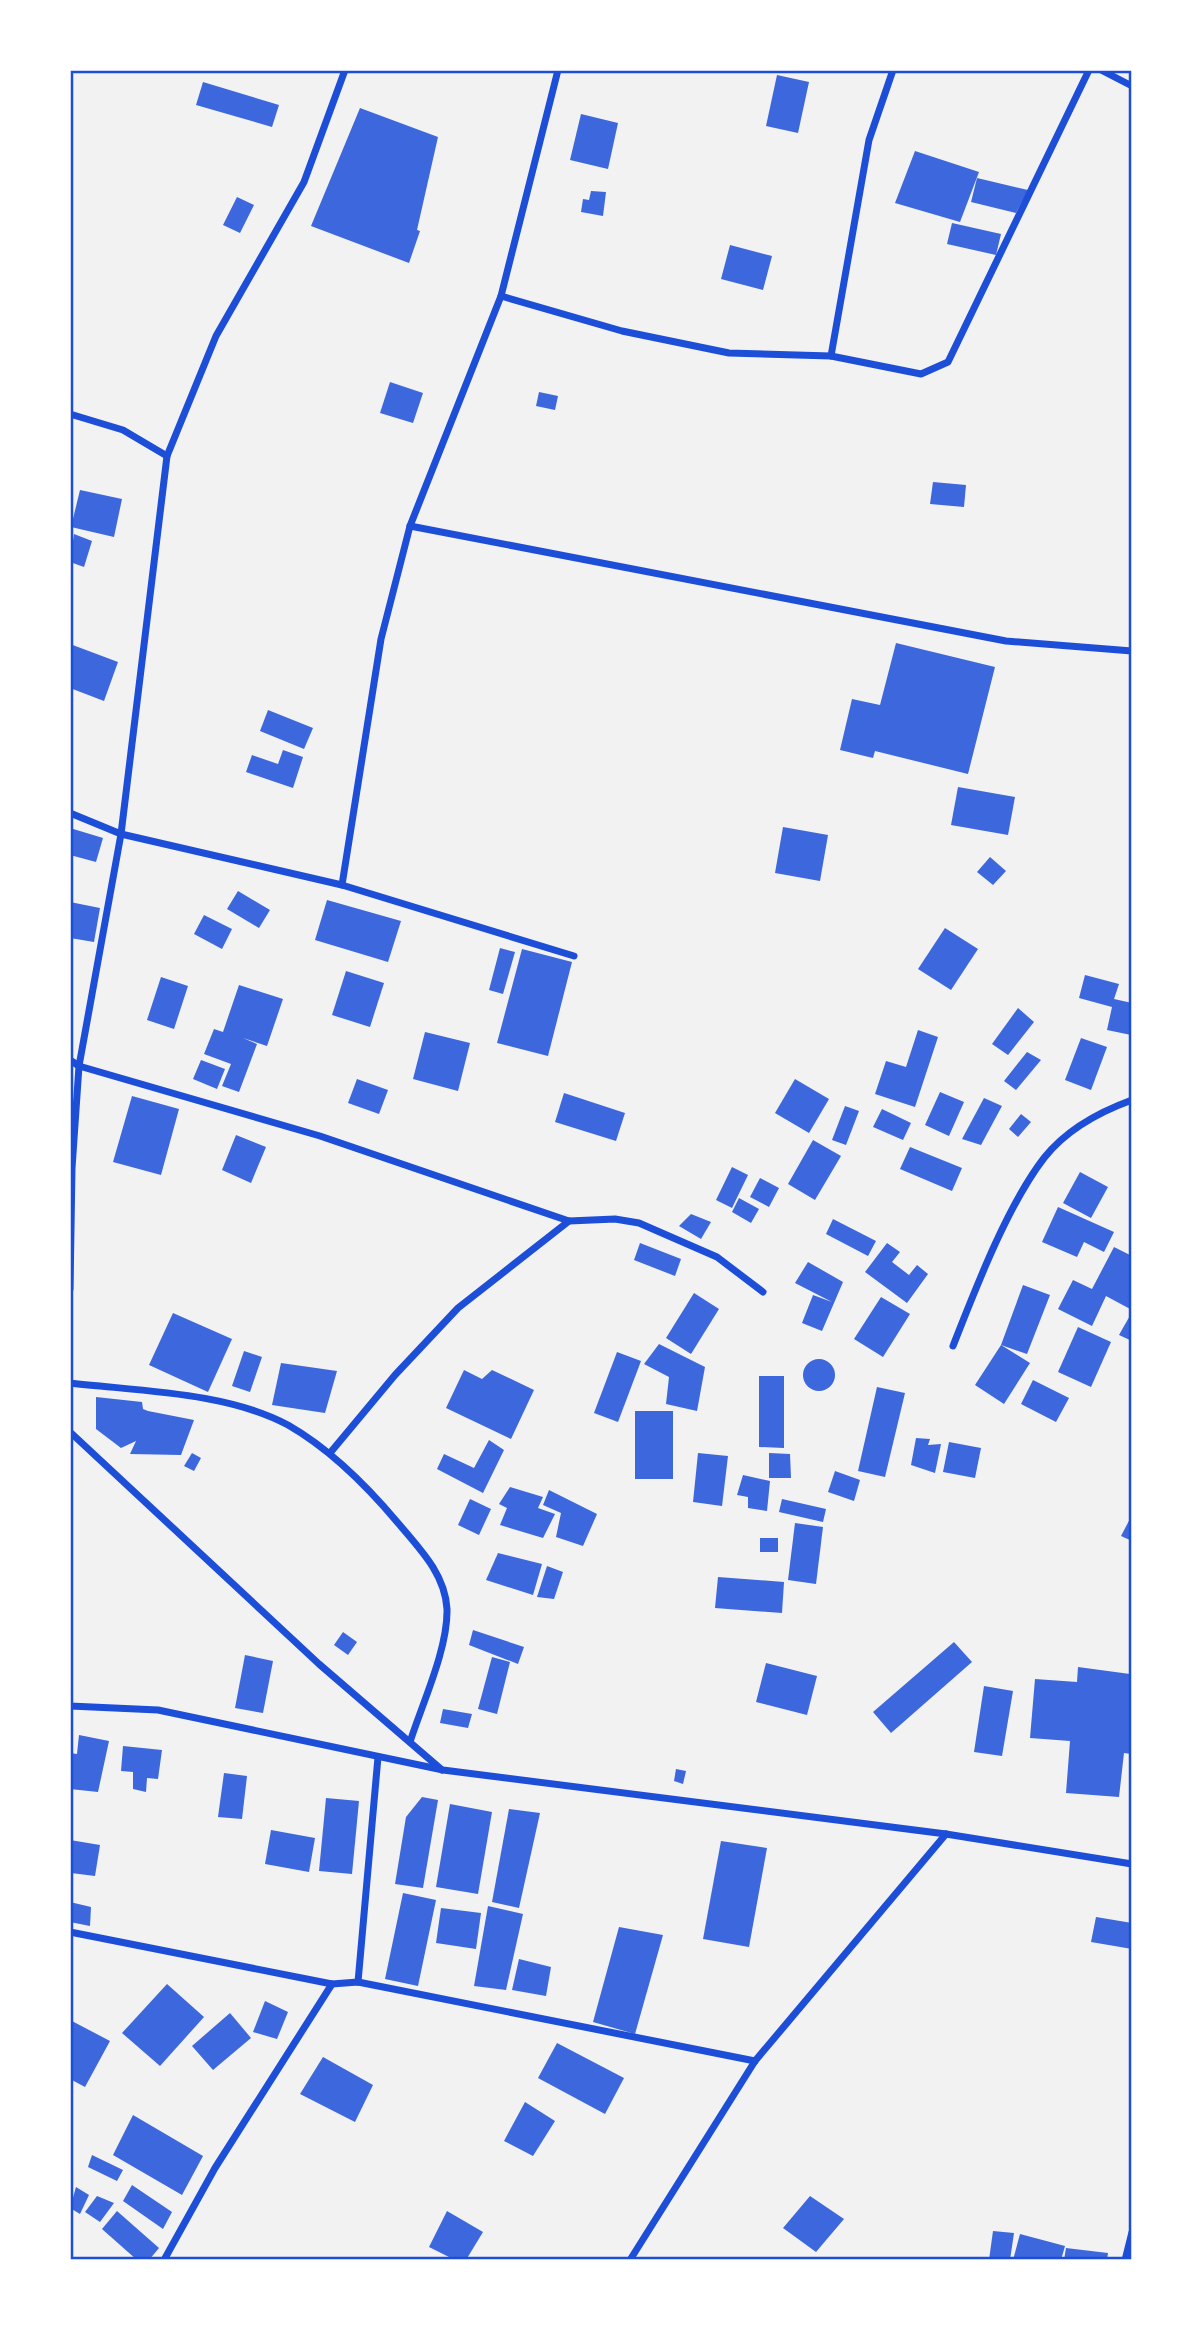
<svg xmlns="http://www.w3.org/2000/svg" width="1202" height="2330" viewBox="0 0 1202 2330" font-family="'Zilla Slab',serif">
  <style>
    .building { fill: #3d67dc }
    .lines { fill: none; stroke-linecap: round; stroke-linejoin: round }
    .minor { stroke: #1d4ed8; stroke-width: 7 }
    .neatline { fill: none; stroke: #1d4ed8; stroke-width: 2.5 }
  </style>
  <rect width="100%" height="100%" fill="#f2f2f2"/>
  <g class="building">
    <path d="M777,75L809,82L798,133L766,126Z"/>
    <path d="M203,82L279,105L272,127L196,105Z"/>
    <path d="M360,108L438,137L417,230L420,231L409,263L311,226Z"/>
    <path d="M581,114L618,123L608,169L570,160Z"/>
    <path d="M915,151L979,172L960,222L895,203Z"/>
    <path d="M977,178L1028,190L1016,213L971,202Z"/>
    <path d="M591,191L606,192L603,216L581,212L583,199L589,200Z"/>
    <path d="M237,197L254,205L240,233L223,225Z"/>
    <path d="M952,223L1001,234L996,255L947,244Z"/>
    <path d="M730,245L772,256L763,290L721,279Z"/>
    <path d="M390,382L423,393L413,423L380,413Z"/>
    <path d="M539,392L558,396L555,410L536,406Z"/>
    <path d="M933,482L966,485L964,507L930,504Z"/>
    <path d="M80,490L122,499L114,537L71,527Z"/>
    <path d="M74,534L92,541L84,567L70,562Z"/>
    <path d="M896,643L995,667L968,774L875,751L873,758L840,750L852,699L880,705Z"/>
    <path d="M70,644L118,662L104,701L70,688Z"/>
    <path d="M268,710L313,728L304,749L260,731Z"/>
    <path d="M283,750L303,757L293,788L246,772L252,755L278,764Z"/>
    <path d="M958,787L1015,797L1008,835L951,825Z"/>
    <path d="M783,827L828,835L820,881L775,873Z"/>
    <path d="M70,828L103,838L96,862L70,855Z"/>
    <path d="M990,857L1006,871L993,885L977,872Z"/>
    <path d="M238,891L270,910L259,928L227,909Z"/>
    <path d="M327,900L401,921L388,962L315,940Z"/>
    <path d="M70,902L100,908L94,942L70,938Z"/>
    <path d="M204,915L232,929L222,949L194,934Z"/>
    <path d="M945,928L978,949L951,990L918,969Z"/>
    <path d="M500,948L515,952L503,994L489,990Z"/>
    <path d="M522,949L572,962L548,1056L497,1043Z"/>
    <path d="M346,971L384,983L370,1027L332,1015Z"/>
    <path d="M1085,975L1119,984L1114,999L1132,1003L1131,1035L1107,1030L1112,1007L1079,998Z"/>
    <path d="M161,977L188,986L174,1029L147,1020Z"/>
    <path d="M239,985L283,999L267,1046L243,1038L257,1044L239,1092L222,1086L231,1064L204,1054L214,1029L223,1032Z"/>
    <path d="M1018,1008L1034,1022L1008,1055L992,1044Z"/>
    <path d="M918,1030L938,1037L915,1107L875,1094L886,1061L906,1067Z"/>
    <path d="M425,1032L470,1043L458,1091L413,1079Z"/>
    <path d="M1081,1038L1107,1047L1091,1090L1065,1080Z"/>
    <path d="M1027,1052L1041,1060L1016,1090L1004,1081Z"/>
    <path d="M201,1060L225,1069L217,1089L193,1079Z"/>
    <path d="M357,1079L388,1090L379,1114L348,1103Z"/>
    <path d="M795,1079L829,1099L809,1133L775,1113Z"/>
    <path d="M940,1092L964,1102L949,1136L925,1125Z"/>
    <path d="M564,1093L625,1113L616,1141L555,1122Z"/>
    <path d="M132,1096L179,1109L161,1175L113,1162Z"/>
    <path d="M984,1098L1002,1106L981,1145L962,1139Z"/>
    <path d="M845,1106L859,1111L846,1145L832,1140Z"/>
    <path d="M882,1109L911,1123L903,1140L873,1127Z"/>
    <path d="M1021,1114L1031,1122L1018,1137L1009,1129Z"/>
    <path d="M236,1135L266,1147L251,1183L222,1170Z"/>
    <path d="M813,1140L841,1156L815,1200L788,1184Z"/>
    <path d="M910,1147L962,1168L952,1191L900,1169Z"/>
    <path d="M732,1167L748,1175L732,1208L716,1200Z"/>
    <path d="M1080,1172L1108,1187L1091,1218L1063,1203Z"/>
    <path d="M760,1178L779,1188L769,1207L750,1197Z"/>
    <path d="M739,1198L759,1209L751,1223L732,1212Z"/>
    <path d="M1058,1207L1114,1232L1104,1252L1084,1242L1077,1257L1042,1242Z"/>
    <path d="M691,1214L711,1222L701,1239L679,1226Z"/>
    <path d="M833,1219L876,1241L868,1256L826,1234Z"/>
    <path d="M640,1243L681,1259L675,1276L634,1260Z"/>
    <path d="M887,1243L900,1252L892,1262L909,1275L917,1265L928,1274L907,1303L865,1272Z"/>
    <path d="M1114,1247L1132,1256V1310L1106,1296L1092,1326L1058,1309L1073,1280L1092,1289Z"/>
    <path d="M808,1262L843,1282L822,1331L802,1323L813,1295L832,1302L795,1283Z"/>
    <path d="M1023,1285L1050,1295L1027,1354L1001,1345L1030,1363L1004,1404L975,1385L1001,1345Z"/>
    <path d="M694,1293L719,1309L691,1354L666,1338Z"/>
    <path d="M881,1297L910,1314L883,1357L854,1339Z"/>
    <path d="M1132,1312V1341L1119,1335Z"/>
    <path d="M173,1313L232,1339L208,1392L149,1365Z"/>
    <path d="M1078,1327L1111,1342L1091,1387L1058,1372Z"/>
    <path d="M659,1344L705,1367L697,1411L666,1404L669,1377L644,1364Z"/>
    <path d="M244,1351L262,1357L250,1392L232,1386Z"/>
    <path d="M617,1352L641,1361L618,1422L594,1413Z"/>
    <circle cx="819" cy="1375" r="16"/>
    <path d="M281,1363L337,1371L325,1413L272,1405Z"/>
    <path d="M464,1370L482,1379L492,1370L534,1390L511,1439L446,1408Z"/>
    <path d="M759,1376H784V1448L759,1447Z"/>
    <path d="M1033,1380L1069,1398L1056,1422L1021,1404Z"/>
    <path d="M877,1387L905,1393L885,1477L858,1471Z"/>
    <path d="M96,1397L142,1402L143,1409L148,1411L194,1420L181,1455L130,1454L136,1441L121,1448L96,1429Z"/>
    <rect x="635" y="1411" width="38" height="68"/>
    <path d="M916,1438L930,1439L928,1445L941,1444L935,1473L911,1465Z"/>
    <path d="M489,1440L504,1450L483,1493L437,1469L444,1454L474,1468Z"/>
    <path d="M949,1442L981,1448L975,1478L943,1472Z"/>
    <path d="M192,1453L201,1458L194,1471L184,1466Z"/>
    <path d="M698,1453L728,1456L722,1506L693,1502Z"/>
    <path d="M769,1453L790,1454L791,1478H769Z"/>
    <path d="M835,1471L860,1480L854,1501L828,1492Z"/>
    <path d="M743,1475L770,1481L767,1511L748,1508V1497L737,1495Z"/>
    <path d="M510,1487L543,1497L538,1508L555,1514L543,1538L500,1525L507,1508L499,1504Z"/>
    <path d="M549,1490L597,1514L583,1546L556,1537L561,1513L543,1505Z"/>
    <path d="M470,1499L491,1509L479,1535L458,1525Z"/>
    <path d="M782,1499L826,1509L823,1522L779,1512Z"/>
    <path d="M1132,1515V1541L1121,1536Z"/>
    <path d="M795,1523L823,1527L816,1584L788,1580Z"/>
    <rect x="760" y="1538" width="18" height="14"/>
    <path d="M498,1553L542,1564L533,1595L486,1580Z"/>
    <path d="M547,1566L563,1572L554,1599L537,1597Z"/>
    <path d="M718,1577L784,1582L782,1613L715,1608Z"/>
    <path d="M473,1630L524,1647L518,1664L469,1645Z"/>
    <path d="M343,1632L357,1642L348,1655L334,1645Z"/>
    <path d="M954,1642L972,1662L891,1733L873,1712Z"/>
    <path d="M245,1655L273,1661L263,1713L235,1708Z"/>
    <path d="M492,1657L510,1662L497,1714L478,1709Z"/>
    <path d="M766,1663L817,1676L807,1715L756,1702Z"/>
    <path d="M1078,1667L1130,1674L1132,1754L1124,1753L1119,1797L1066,1793L1070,1741L1030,1738L1035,1679L1077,1682Z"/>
    <path d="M984,1686L1013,1691L1002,1756L974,1752Z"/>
    <path d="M443,1709L472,1714L468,1728L440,1723Z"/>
    <path d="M79,1735L109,1741L98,1792L70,1789V1753L77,1754Z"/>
    <path d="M123,1746L162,1750L158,1779L147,1778L146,1792L133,1789V1772L121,1771Z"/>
    <path d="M676,1769L686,1771L683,1784L674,1781Z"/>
    <path d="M224,1773L247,1776L242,1819L218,1817Z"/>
    <path d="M422,1797L438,1800L423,1888L395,1884L406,1817Z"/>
    <path d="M326,1798L359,1801L352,1874L319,1871Z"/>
    <path d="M450,1804L492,1812L478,1894L436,1887Z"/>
    <path d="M509,1809L540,1813L519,1908L492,1902Z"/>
    <path d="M271,1830L315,1838L309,1872L265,1864Z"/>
    <path d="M70,1840L100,1845L95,1876L71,1873Z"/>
    <path d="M721,1841L767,1848L749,1947L703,1939Z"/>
    <path d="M403,1893L436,1900L418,1986L385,1979Z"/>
    <path d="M70,1902L91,1907L90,1926L70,1922Z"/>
    <path d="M488,1906L523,1914L506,1990L474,1986Z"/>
    <path d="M441,1908L481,1913L476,1949L436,1943Z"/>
    <path d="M1096,1917L1132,1923V1949L1091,1942Z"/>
    <path d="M619,1927L663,1935L635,2034L593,2022Z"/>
    <path d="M519,1959L551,1967L546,1996L512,1990Z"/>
    <path d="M167,1984L204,2017L160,2066L122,2033Z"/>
    <path d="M265,2001L288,2012L277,2039L253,2032Z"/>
    <path d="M230,2013L251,2038L213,2070L192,2046Z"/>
    <path d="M70,2020L110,2041L85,2087L70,2079Z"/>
    <path d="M557,2043L624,2078L605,2114L538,2078Z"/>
    <path d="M323,2057L373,2085L355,2122L300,2094Z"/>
    <path d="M525,2102L555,2121L533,2156L504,2141Z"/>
    <path d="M133,2115L203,2156L182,2195L113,2155Z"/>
    <path d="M92,2155L123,2170L117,2181L88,2167Z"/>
    <path d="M132,2185L172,2212L163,2229L123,2201Z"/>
    <path d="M76,2187L89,2195L80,2214L70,2208Z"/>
    <path d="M97,2196L114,2203L100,2222L85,2212Z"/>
    <path d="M810,2196L844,2219L816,2252L783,2228Z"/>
    <path d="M117,2211L159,2248L149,2260H137L102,2229Z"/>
    <path d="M447,2211L483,2232L466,2260H455L429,2247Z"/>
    <path d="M993,2231L1014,2233L1010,2260H989Z"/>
    <path d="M1020,2234L1065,2246L1061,2260H1013Z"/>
    <path d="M1066,2248L1108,2253L1107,2260H1064Z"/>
  </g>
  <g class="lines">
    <g class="minor">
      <path d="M1101,70L1132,86"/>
      <path d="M501,296L622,331L729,353L831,356L921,374L948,362L1089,70"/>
      <path d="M831,356L869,140L893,70"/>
      <path d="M70,414L123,430L167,456"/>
      <path d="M410,526L1006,641L1132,651"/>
      <path d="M70,813L121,834L342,885L574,956"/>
      <path d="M342,885L381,639L410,526L501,296L558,70"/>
      <path d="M70,1060L79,1066L320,1136L569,1221L615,1219L639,1223L717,1257L763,1292"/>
      <path d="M70,1289L72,1168L79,1066L121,834L167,456L216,336L304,182L345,70"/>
      <path d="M953,1346C975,1290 1007,1206 1044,1158C1066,1130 1099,1112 1132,1100"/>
      <path d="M70,1383C138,1391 227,1392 288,1425C330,1449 367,1486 398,1523C420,1549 445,1574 447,1609C448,1649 422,1704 410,1742"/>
      <path d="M70,1432L319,1664L442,1770"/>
      <path d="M330,1453L395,1375L458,1308L569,1221"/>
      <path d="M70,1706L158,1710L443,1770L946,1834L1132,1864"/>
      <path d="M70,1932L332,1984L358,1982L755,2061"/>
      <path d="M358,1982L378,1757"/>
      <path d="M164,2260L215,2168L332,1984"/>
      <path d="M630,2260L755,2061L946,1834"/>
      <path d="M1125,2260L1132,2232"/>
    </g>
  </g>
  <rect width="1202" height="2330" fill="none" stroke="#ffffff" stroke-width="144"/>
  <rect x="72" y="72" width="1058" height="2186" class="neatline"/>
</svg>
